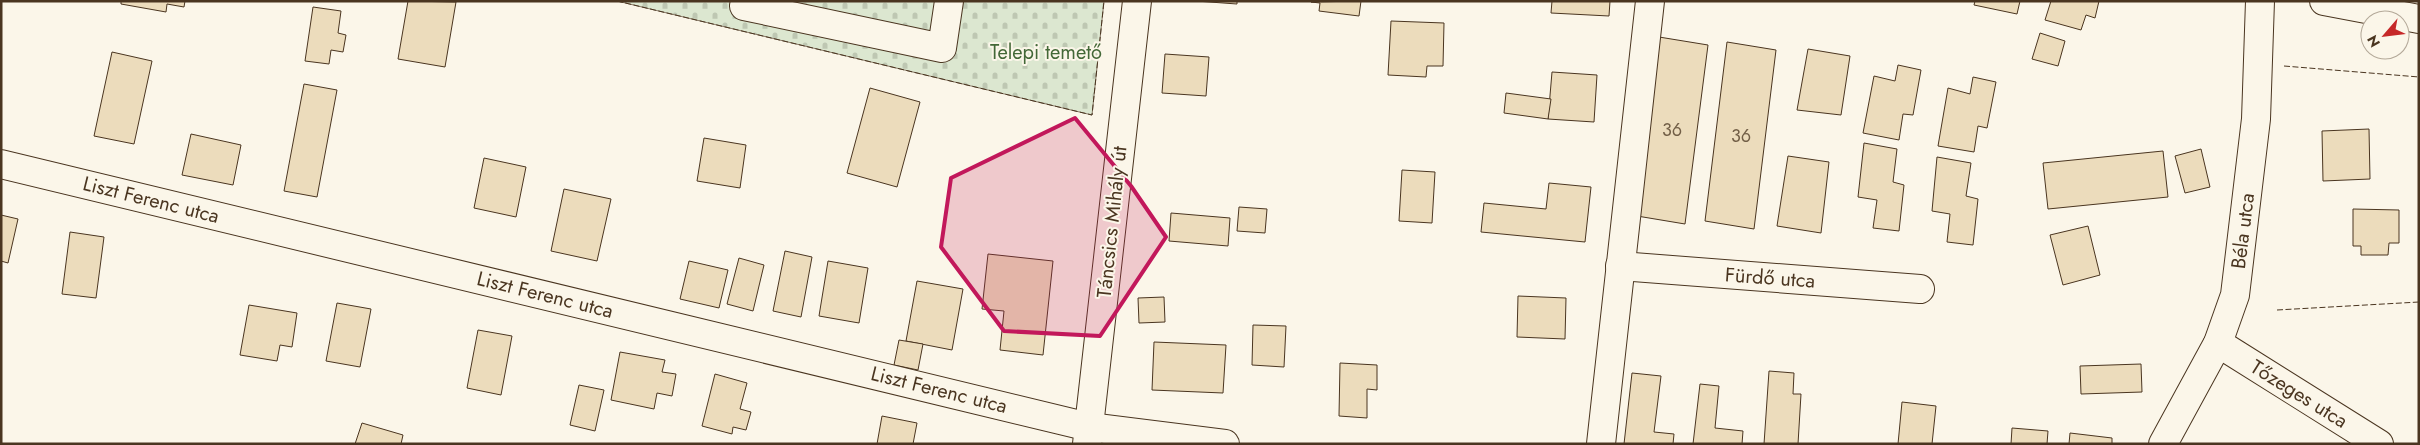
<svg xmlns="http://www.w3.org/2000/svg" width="2420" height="445" viewBox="0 0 2420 445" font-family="Jost,sans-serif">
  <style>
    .cemetery { fill: url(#cemetery-stones); stroke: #887966 }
    .building { fill: #ecdcbc; stroke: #4a3520 }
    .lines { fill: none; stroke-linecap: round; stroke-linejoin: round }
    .minor-casing { stroke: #4a3520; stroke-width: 30 }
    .major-casing { stroke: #4a3520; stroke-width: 30 }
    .minor { stroke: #fbf6e9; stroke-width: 28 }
    .major { stroke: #fbf6e9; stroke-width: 28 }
    .fence { stroke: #4a3520; stroke-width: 1; stroke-dasharray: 6 2.5; stroke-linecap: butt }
    .marked { fill: #c2185b; fill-opacity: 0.2; stroke: #c2185b; stroke-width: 4; stroke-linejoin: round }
    .labels { text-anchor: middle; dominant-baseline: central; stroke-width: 4; stroke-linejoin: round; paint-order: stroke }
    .number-label { font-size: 18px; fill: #725f47 }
    .park-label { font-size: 20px; fill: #436837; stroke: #fbf6e9 }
    .street-label { font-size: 20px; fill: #4a3520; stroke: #fbf6e9 }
  </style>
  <defs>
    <pattern id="cemetery-stones" width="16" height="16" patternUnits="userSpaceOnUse" patternTransform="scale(1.25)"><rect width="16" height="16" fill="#dce7d0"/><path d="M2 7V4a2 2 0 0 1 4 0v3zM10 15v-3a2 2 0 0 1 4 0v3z" fill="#bec7b2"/></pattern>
  </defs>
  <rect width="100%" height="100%" fill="#fbf6e9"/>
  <path class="cemetery" d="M617,1H1104L1092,115Z"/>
  <g class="building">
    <path d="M121,1H185L184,7L167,4L166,12L121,4Z"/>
    <path d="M408,1L456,2L445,67L398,59Z"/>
    <path d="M1196,1H1237V4Z"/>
    <path d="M1361,1L1359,16L1319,11L1320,3L1311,2Z"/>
    <path d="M1552,1H1610L1609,16L1551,13Z"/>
    <path d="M1975,1H2020L2017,14L1974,5Z"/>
    <path d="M2051,1H2099L2095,18L2086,15L2081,30L2045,20Z"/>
    <path d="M313,7L341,11L338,33L346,35L343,52L331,50L329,64L305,61Z"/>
    <path d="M1391,21L1444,23L1443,66H1427L1426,77L1388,75Z"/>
    <path d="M2040,33L2065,41L2058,66L2032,59Z"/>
    <path d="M1659,37L1708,45L1685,224L1637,216Z"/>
    <path d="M1727,42L1776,50L1754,229L1705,221Z"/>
    <path d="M1808,49L1850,56L1841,115L1797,110Z"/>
    <path d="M112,52L152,61L134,144L94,136Z"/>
    <path d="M1165,54L1209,57L1206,96L1162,93Z"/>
    <path d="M1898,65L1921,70L1913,115L1903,114L1899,140L1863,133L1874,76L1895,81Z"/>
    <path d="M1552,72L1597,75L1594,122L1548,119Z"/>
    <path d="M1973,77L1996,82L1987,128L1978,126L1974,152L1938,146L1948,88L1970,94Z"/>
    <path d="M304,84L337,90L317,197L284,191Z"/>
    <path d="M870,88L920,102L897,187L847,173Z"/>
    <path d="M1506,93L1551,99L1548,119L1504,113Z"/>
    <path d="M2369,129L2370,179L2323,181L2322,131Z"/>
    <path d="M191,134L241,145L233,185L182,175Z"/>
    <path d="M704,138L746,145L740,188L697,181Z"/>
    <path d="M1864,143L1897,149L1893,182L1904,185L1899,231L1873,228L1877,200L1858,197Z"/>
    <path d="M2201,149L2210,187L2185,193L2175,156Z"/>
    <path d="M2163,151L2168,197L2048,209L2043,163Z"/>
    <path d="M1788,156L1829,162L1821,233L1777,226Z"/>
    <path d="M1937,157L1971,163L1966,196L1978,199L1973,245L1947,242L1950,214L1932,211Z"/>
    <path d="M484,158L526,167L516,217L474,208Z"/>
    <path d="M1402,170L1435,172L1432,223L1399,221Z"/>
    <path d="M1549,183L1591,187L1585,242L1481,232L1484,203L1546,209Z"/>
    <path d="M564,189L611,199L597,261L551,251Z"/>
    <path d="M1239,207L1267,209L1265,233L1237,231Z"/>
    <path d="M2353,209L2399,210V243H2389L2388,255H2361V246H2353Z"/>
    <path d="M1171,213L1230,218L1228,246L1169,241Z"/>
    <path d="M1,215L18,219L8,263L1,261Z"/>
    <path d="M2088,226L2100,275L2063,285L2050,235Z"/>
    <path d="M70,232L104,237L96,298L62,294Z"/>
    <path d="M785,251L812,257L801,317L773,311Z"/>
    <path d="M988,254L1053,261L1043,355L1000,350L1004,311L982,309Z"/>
    <path d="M739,258L764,265L753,311L727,304Z"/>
    <path d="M689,261L728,270L719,308L680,299Z"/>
    <path d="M828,261L868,268L859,323L819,316Z"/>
    <path d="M917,281L963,289L952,350L906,341Z"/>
    <path d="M1518,296L1566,298L1565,339L1517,337Z"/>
    <path d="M1164,297L1165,322L1139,323L1138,298Z"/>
    <path d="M337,303L371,309L360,367L326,361Z"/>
    <path d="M249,305L297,313L292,347L280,345L277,361L240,355Z"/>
    <path d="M1253,325L1286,326L1284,367L1252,365Z"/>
    <path d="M478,330L512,336L501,395L467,388Z"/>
    <path d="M899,340L923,344L918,370L894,365Z"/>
    <path d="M1154,342L1226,345L1223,393L1152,390Z"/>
    <path d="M620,352L665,360L662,372L676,374L672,396L657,393L654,409L611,400Z"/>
    <path d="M1340,363L1377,365V390L1367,389V418L1339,416Z"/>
    <path d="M2141,364L2142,392L2081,394L2080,366Z"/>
    <path d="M1769,371L1794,373L1793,394H1801L1798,444H1764Z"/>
    <path d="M1632,373L1661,376L1654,432L1674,434L1673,444H1624Z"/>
    <path d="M715,374L747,383L740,409L751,412L746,430L733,427L732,434L702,426Z"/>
    <path d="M1700,384L1719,386L1715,428L1743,431L1742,444H1693Z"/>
    <path d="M579,385L604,390L595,431L570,425Z"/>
    <path d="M1902,402L1936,406L1932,444H1898Z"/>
    <path d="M882,416L917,423L913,444H877Z"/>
    <path d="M362,423L403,435L401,444H355Z"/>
    <path d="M2012,428L2048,431L2047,444H2011Z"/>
    <path d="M2070,433L2112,438V444H2069Z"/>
  </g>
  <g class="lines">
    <defs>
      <g id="minor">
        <path d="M745,1L744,6L942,48L949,1"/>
        <path d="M1,164L1089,427L1225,444"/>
        <path d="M1620,266L1920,289"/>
        <path d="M2218,343L2379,444"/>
        <path d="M1087,444L1137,1"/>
        <path d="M1601,444L1650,1"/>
        <path d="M2163,444L2218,343L2235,295L2256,119L2260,1"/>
      </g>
      <path id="major" d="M2324,1L2419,19"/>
    </defs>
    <use href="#minor" class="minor-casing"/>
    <use href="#major" class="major-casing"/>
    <use href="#minor" class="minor"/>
    <use href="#major" class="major"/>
    <g class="fence">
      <path d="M617,1L1092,115L1104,1"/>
      <path d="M2284,66L2419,77"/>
      <path d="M2277,310L2419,302"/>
    </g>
  </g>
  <path class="marked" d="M1075,118L1131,186L1166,237L1100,336L1004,331L941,247L951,178Z"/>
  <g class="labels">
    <g class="number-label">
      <text x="1672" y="130">36</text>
      <text x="1741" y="136">36</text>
    </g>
    <g class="park-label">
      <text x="1046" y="52">Telepi temető</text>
    </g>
    <g class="street-label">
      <text transform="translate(151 200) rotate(14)">Liszt Ferenc utca</text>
      <text transform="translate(1112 222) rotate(-84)">Táncsics Mihály út</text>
      <text transform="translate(2243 231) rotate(-83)">Béla utca</text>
      <text transform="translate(1770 278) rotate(4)">Fürdő utca</text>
      <text transform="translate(545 295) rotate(14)">Liszt Ferenc utca</text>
      <text transform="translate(939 390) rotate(14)">Liszt Ferenc utca</text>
      <text transform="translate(2299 394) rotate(32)">Tőzeges utca</text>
    </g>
  </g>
  <rect width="2420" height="445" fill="none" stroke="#4a3520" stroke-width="5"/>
  <g transform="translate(2385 35) rotate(242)"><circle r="24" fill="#fbf6e9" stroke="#b4a999"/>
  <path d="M0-4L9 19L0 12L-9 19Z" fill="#c62828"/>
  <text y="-8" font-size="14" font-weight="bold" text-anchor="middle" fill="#4a3520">N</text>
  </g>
</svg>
